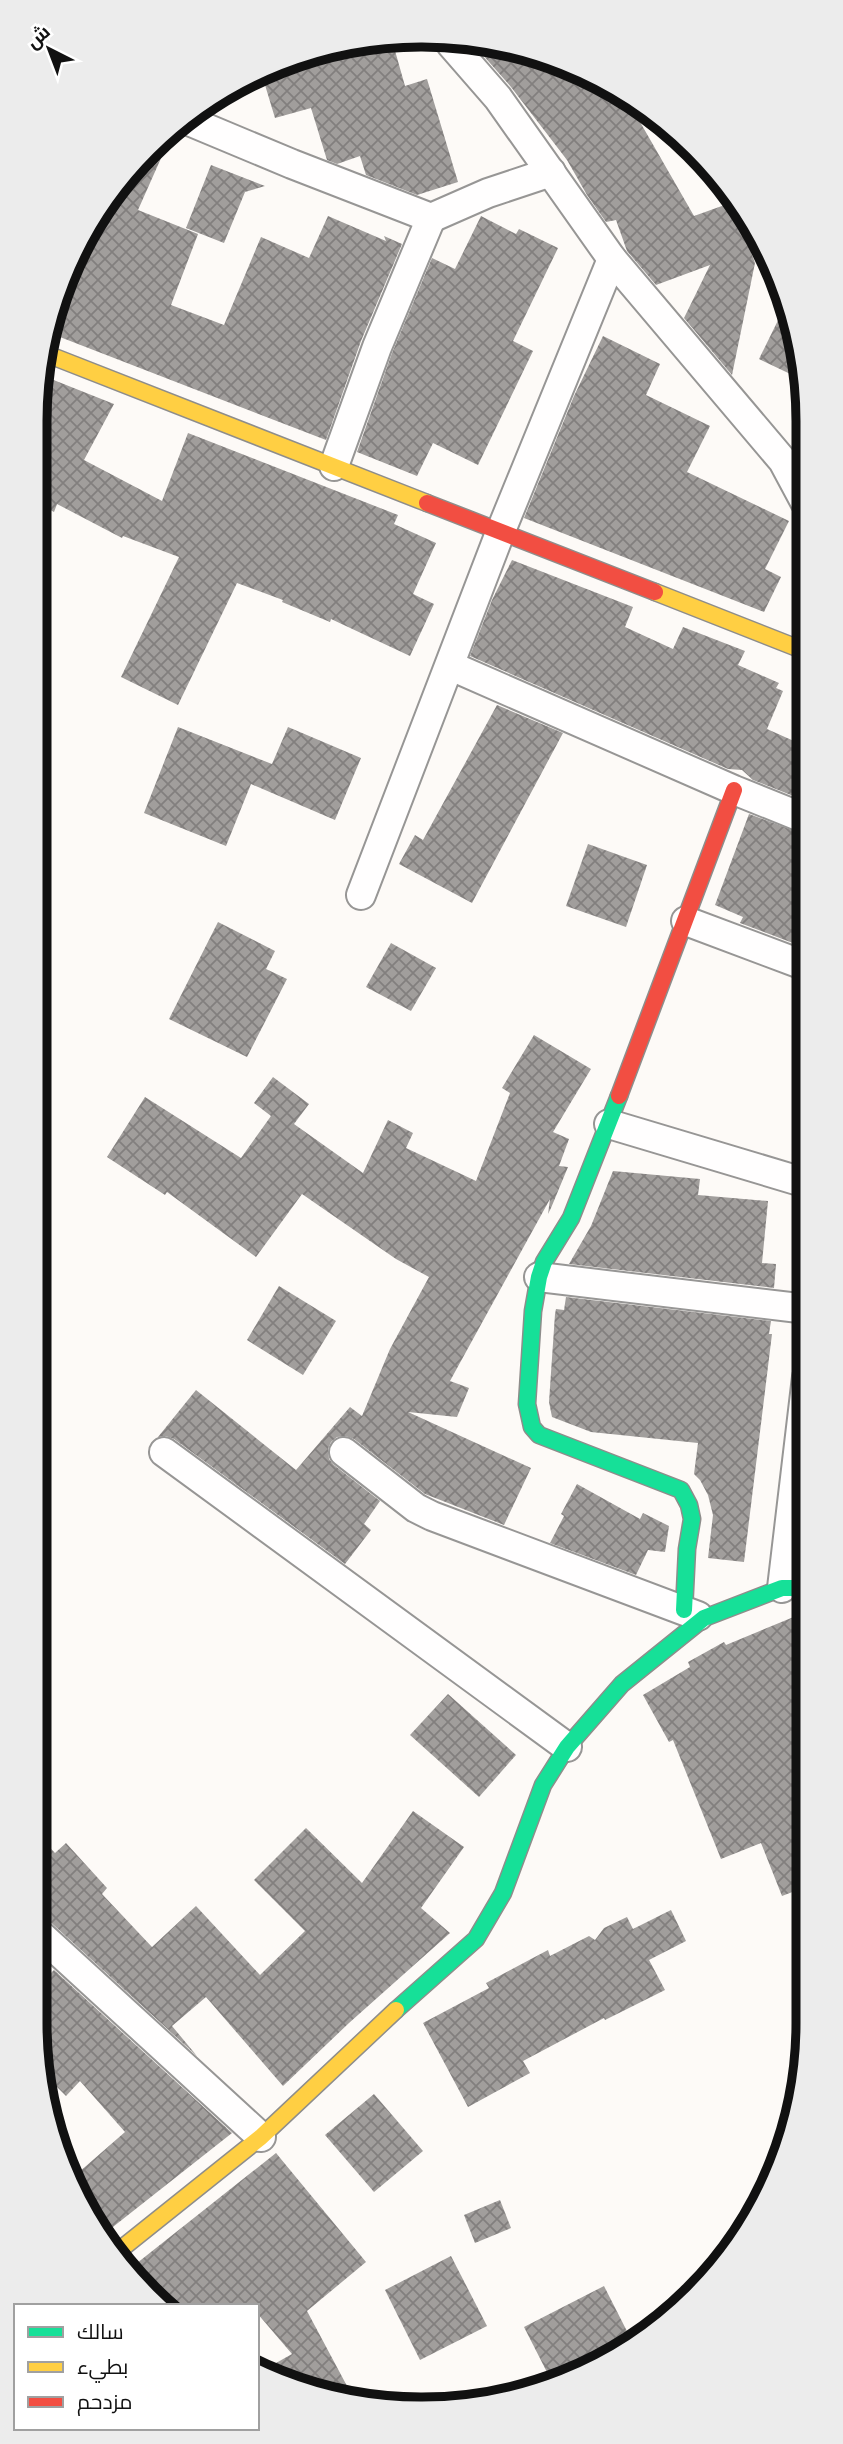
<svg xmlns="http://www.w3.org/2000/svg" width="843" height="2444" viewBox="0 0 843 2444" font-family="'IBM Plex Serif',Cairo,serif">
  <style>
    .building { fill: url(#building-cross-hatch) }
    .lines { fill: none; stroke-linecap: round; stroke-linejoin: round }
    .street-casing { stroke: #979695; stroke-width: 32 }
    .fast-casing { stroke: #8e8d8b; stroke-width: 19 }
    .slow-casing { stroke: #8e8d8b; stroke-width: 19 }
    .jam-casing { stroke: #8e8d8b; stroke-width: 19 }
    .street { stroke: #fffefe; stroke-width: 28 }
    .fast { stroke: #16e098; stroke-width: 16 }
    .slow { stroke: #ffcf43; stroke-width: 16 }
    .jam { stroke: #f24e42; stroke-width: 16 }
    .rim { fill: none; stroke: #111; stroke-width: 9 }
  </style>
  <defs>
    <pattern id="building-cross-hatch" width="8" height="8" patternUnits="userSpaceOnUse" patternTransform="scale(1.75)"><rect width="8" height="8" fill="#a19e9c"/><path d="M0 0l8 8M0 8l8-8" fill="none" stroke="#827f7e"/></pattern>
  </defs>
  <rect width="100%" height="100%" fill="#fdfaf7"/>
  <g class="building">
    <path d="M371,38L392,40L405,86L427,79L458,182L417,195L366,175L360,156L337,164L327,160L311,108L275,118L262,75Z"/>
    <path d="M474,45L521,48L615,87L644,111L636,115L694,216L733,202L755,263L732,375L684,318L710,265L656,285L627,251L616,220L606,222L587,195L567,160L511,87Z"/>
    <path d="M170,138L138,210L198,234L171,305L224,325L261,237L309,258L328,216L386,241L384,236L402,244L361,341L326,440L47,332L48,322L115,187Z"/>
    <path d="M211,165L265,186L245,192L224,243L186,228Z"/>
    <path d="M481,216L516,234L519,229L558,248L513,341L533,351L478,465L433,443L417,476L357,452L392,353L432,258L455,269Z"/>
    <path d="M785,306L805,371V381L759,359Z"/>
    <path d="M603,336L660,364L646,395L710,426L687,472L789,521L765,569L781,577L764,612L524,518L574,396Z"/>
    <path d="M41,375L114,404L84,460L162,501L188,433L398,515L394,524L436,543L413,594L434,604L410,656L331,619L330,622L282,602L283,600L237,583L178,705L121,677L179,557L123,536L122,538L57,504L54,512L35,502V422Z"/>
    <path d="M512,560L633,607L625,627L673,649L683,627L745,651L738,665L779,683L776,688L783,691L767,729L805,746L806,801L753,780L742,770L728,769L470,656L492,600Z"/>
    <path d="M497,705L563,733L472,903L399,864L415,835L423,840Z"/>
    <path d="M178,727L272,764L288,727L361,758L335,820L251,784L226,846L144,813Z"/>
    <path d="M749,814L806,835V948L740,923L743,917L715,905Z"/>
    <path d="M588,844L647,865L626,927L566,906Z"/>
    <path d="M218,922L275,951L266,969L287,979L247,1057L169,1019Z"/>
    <path d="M391,943L436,968L411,1011L366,987Z"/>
    <path d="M534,1035L591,1069L553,1132L569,1139L559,1166L568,1167L551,1208L548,1214L550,1199L450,1381L469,1388L457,1417L408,1412L531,1468L504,1525L425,1494L354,1439L346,1436L337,1437L331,1442L328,1449L329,1459L334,1465L380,1501L364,1524L371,1530L345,1564L174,1439L166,1436L158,1437L196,1390L296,1470L350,1407L362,1416L390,1349L429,1277L396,1259L302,1194L256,1257L167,1192L165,1195L107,1157L145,1097L241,1158L271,1116L254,1103L273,1077L309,1104L294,1124L363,1173L388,1120L413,1133L406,1148L476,1181L510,1093L502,1088Z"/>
    <path d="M613,1171L700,1179L698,1195L768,1201L762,1263L776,1264L774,1288L569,1264L591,1226Z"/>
    <path d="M279,1286L336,1321L303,1375L247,1340Z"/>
    <path d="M566,1297L771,1321L769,1334H772L744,1562L708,1558L713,1515L708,1495L700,1480L694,1474L698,1443L591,1432L552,1417L549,1402L555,1314L556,1309L564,1310Z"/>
    <path d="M577,1484L640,1519L643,1513L669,1526L665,1552L648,1550L636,1575L550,1543L564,1516L561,1514Z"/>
    <path d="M796,1616L807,1644L808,1886L782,1896L761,1843L721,1859L673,1740L669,1742L643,1695L690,1667L688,1662L724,1642L726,1645Z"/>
    <path d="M448,1694L516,1755L479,1797L410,1735Z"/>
    <path d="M413,1811L464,1847L421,1908L450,1933L349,2023L283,2086L206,1997L172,2026L197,2056L46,1918L35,1914V1832L55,1853L66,1843L107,1888L102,1894L152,1947L196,1906L260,1975L305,1931L254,1880L306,1828L362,1883Z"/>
    <path d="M671,1910L686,1941L649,1960L665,1990L605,2020L604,2018L523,2061L530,2073L468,2107L423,2023L489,1988L486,1983L548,1950L550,1956L589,1936L595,1940L604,1928L627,1917L633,1929Z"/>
    <path d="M54,1970L232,2133L104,2234L70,2180L125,2132L80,2081L66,2096L46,2076L35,2022V1989Z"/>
    <path d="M374,2094L423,2151L374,2192L325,2135Z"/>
    <path d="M276,2153L366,2262L307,2311L355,2401L260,2372L292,2354L257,2313V2306H168L131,2278L127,2271Z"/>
    <path d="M500,2200L511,2228L475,2243L464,2215Z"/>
    <path d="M451,2256L487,2326L420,2360L385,2290Z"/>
    <path d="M604,2286L634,2345L552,2382L524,2327Z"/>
  </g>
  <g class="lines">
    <defs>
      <g id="street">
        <path d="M451,44L498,98L612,259L783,461L805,502"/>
        <path d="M189,121L292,164L431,218L488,193L551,172"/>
        <path d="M334,466L377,347L431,218"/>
        <path d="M451,666L734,790L806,819"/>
        <path d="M361,895L500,533L612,259"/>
        <path d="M686,921L806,966"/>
        <path d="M609,1124L806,1183"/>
        <path d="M539,1277L807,1309"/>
        <path d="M164,1452L567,1747"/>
        <path d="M344,1452L416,1508L432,1516L698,1616"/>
        <path d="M782,1588L807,1377"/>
        <path d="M35,1930L261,2137"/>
      </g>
      <g id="fast">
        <path d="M619,1096L571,1218L544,1262L539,1277L533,1311L527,1404L532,1427L539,1435L681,1490L689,1505L692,1519L687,1549L684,1610"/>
        <path d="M396,2010L476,1939L503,1893L543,1785L567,1747L622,1684L704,1618L782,1588H807"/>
      </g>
      <g id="slow">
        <path d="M44,353L427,503"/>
        <path d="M655,592L805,651"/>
        <path d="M116,2253L261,2137L396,2010"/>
      </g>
      <g id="jam">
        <path d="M427,503L655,592"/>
        <path d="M619,1096L734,790"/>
      </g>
    </defs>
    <use href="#street" class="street-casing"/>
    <use href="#fast" class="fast-casing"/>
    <use href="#slow" class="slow-casing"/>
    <use href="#jam" class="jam-casing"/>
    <use href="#street" class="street"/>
    <use href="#fast" class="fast"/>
    <use href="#slow" class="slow"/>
    <use href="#jam" class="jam"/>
  </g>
  <path d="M0 0H843V2444H0ZM421 47H422A374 374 0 0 1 796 421V2023A374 374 0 0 1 422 2397H421A374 374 0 0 1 47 2023V421A374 374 0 0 1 421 47Z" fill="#ececec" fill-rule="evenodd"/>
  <path class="rim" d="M421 47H422A374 374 0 0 1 796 421V2023A374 374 0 0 1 422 2397H421A374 374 0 0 1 47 2023V421A374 374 0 0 1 421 47Z"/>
  <rect x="14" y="2304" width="245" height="126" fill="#ffffff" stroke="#a0a0a0" stroke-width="2"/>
  <rect x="28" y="2327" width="35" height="10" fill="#16e098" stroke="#a0a0a0" stroke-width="2"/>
  <text x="77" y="2339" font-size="21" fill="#111111">سالك</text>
  <rect x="28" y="2362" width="35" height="10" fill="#ffcf43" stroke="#a0a0a0" stroke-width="2"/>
  <text x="77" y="2374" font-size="21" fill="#111111">بطيء</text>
  <rect x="28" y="2397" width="35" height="10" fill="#f24e42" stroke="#a0a0a0" stroke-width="2"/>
  <text x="77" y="2409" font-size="21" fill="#111111">مزدحم</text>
  <g transform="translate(49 49) rotate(318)" stroke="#ffffff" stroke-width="5" paint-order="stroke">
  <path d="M0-5L12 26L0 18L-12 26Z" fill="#111111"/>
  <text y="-10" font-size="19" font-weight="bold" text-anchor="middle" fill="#111111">ش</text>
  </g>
</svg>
